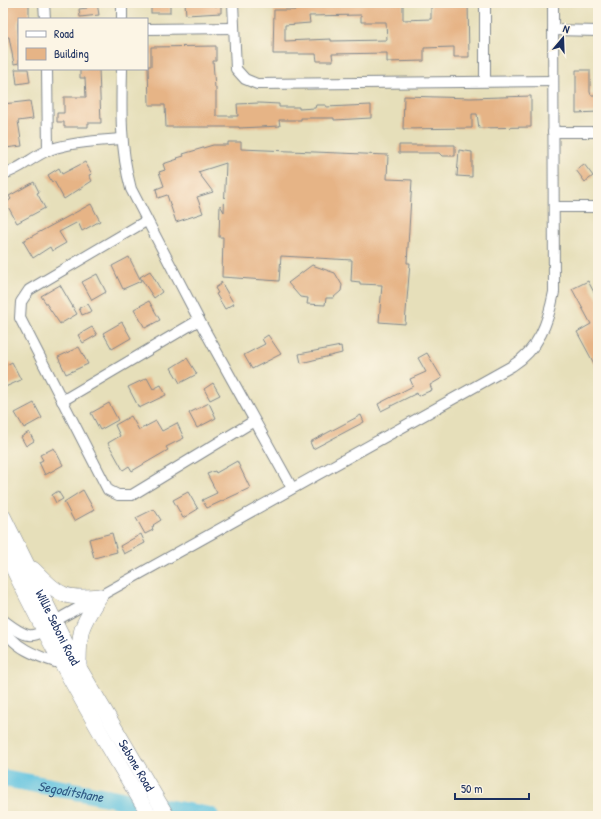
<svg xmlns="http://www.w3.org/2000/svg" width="601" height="819" viewBox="0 0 601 819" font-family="'Patrick Hand',sans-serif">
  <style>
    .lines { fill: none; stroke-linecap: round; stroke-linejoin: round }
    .river { stroke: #61c3e0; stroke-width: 18 }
    .building { fill: #e6b486; fill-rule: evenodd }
    .minor-casing { stroke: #80878c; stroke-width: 12 }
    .primary-casing { stroke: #80878c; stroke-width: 16 }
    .minor { stroke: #fff; stroke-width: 10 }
    .primary { stroke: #fff; stroke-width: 15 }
    .labels { text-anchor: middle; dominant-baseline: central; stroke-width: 3; stroke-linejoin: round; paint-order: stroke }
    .street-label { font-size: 13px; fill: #1b2f5e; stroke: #fcf5e5 }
    .water-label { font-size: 14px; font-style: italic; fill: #305b85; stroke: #fcf5e5 }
  </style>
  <rect width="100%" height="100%" fill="#fcf5e5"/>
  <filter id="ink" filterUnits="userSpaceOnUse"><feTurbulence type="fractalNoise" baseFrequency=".025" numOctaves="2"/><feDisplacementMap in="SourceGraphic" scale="8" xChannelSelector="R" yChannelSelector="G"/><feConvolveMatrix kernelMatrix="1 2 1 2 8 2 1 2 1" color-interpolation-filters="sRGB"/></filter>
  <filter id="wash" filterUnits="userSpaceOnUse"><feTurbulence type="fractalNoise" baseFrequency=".012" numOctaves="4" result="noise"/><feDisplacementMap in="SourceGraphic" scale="16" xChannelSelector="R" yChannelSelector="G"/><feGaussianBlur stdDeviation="0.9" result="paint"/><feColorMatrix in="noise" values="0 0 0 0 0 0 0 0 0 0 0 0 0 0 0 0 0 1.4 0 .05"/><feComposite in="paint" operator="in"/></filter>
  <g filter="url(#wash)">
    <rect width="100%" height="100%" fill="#e6dfba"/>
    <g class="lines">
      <path class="river" id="s1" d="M3,778L210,816"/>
    </g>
    <g id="blocks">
      <g class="building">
        <path d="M6,3H29V19H19L18,24L19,63L14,64L9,37H3V22H6Z"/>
        <path d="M86,3H97L99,15L80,17L79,9L87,8Z"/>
        <rect x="151" y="3" width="19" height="10"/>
        <path d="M185,3H215V6L221,5V13L186,15Z"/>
        <path d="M294,3H403V20L431,19V3H468L469,57H454V47L424,48V61L387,62V53L332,54L333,61H317L316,54H273L274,10H295ZM361,15V22H386L387,40L331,41V39L285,41V25L310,23L309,16Z"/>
        <path d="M216,46V61H213L215,88H216V116H238L237,104L259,103L279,104V107H299V109L315,108L316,105H326V107L371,105V118L334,120V118H301V120H279L280,126L239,128V127H166L165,105H149L148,66H151V47Z"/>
        <path d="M15,69H28L30,82L17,84Z"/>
        <path d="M80,69H99L101,123H88V127H64V122H57V113H64V97H86L85,78H80Z"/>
        <path d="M576,70H590V92L591,95H598V112L576,113Z"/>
        <path d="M404,96L471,98L531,96V127L479,128L477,114H472V128L403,129Z"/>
        <path d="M30,101L33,119L18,121L22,146L5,148L3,104Z"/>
        <path d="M228,142H241V149L388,155L387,179L412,180L407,263H410L405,324L379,322L382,285L360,284V282L351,281L352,260L281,256L279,281L222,277L223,237H219L220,205L224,212L226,163L198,172L213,192L197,197L203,213L176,222L167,195L158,198L156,189L164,186L159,172L165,170L163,164L178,159L177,158L184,156L183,154L213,145H228Z"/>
        <path d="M399,145H455V156H442L439,153H399Z"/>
        <path d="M459,150L472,152V177L457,176Z"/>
        <path d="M85,162L92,174L89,175L92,181L64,199L54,181L52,182L48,175L59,168L62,174Z"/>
        <path d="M584,164L593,176L585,182L576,170Z"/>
        <path d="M34,182L39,192L37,193L45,208L17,223L6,203L11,199L9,196Z"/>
        <path d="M91,204L100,221L82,231L78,222L59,232L66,243L52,251L50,247L33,258L23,241Z"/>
        <path d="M129,257L141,281L123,289L112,266Z"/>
        <path d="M312,265L335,273L342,285L341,291L333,298H326L325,305L307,304L308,298L300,297L288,283Z"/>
        <path d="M150,271L162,292L154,298L140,277Z"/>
        <path d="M97,274L106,292L92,300L82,282Z"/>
        <path d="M588,281L598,300V371L577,332L591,324L572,289Z"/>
        <path d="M221,282L234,304L225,309L216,294L218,293L215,288L221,284Z"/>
        <path d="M60,285L77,314L60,324L41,296Z"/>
        <path d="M149,301L160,320L145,328L134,309Z"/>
        <path d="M88,304L92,311L82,315L79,308Z"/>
        <path d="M122,322L131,338L112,349L103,333Z"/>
        <path d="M92,327L97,335L83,343L78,335Z"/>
        <path d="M268,335L281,354L252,369L244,355L265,344L262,339Z"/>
        <path d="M341,346L342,353L301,363L299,354Z"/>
        <path d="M79,347L88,364L66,374L58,357Z"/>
        <path d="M427,353L442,378L430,385L432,390L418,396L417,393L381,411L378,404L413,386L410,379L426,372L418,358Z"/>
        <path d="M187,358L197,374L180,383L171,368Z"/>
        <path d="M12,362L21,380L3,388V367Z"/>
        <path d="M147,378L153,389L161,385L166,395L139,408L128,387Z"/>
        <path d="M213,383L220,395L210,400L204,389Z"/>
        <path d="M34,403L42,418L24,428L15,413Z"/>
        <path d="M109,403L118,420L100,430L91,413Z"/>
        <path d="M209,403L216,418L197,428L189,413Z"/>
        <path d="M361,415L364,422L313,449L310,442Z"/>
        <path d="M131,416L139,430L156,421L162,431L177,423L184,438L166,447L168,450L132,471L129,466L123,470L108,443L120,436L115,425Z"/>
        <path d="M29,432L34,441L26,446L21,437Z"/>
        <path d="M54,448L63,465L45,475L39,462L43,460L40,455Z"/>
        <path d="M237,461L250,488L207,508L202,500L217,493L207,474L215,471L216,473Z"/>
        <path d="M83,490L94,510L74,521L64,502Z"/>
        <path d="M58,491L63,499L56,503L52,495Z"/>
        <path d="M188,492L198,509L183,518L173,500Z"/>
        <path d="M154,509L161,520L153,525L154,526L152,527L153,530L145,534L136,518Z"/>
        <path d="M112,533L117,552L94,558L89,539Z"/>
        <path d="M141,534L145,543L124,554L120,546Z"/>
      </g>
    </g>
  </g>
  <g filter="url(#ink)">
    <use href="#blocks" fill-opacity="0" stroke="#80878c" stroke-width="1"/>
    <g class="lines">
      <defs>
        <g id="minor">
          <path d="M44,3L45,19"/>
          <path d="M233,3L236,69L245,79L257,84L553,81"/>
          <path d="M485,3V81"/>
          <path d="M122,19V3"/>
          <path d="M147,29L234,28"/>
          <path d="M553,30L598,31"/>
          <path d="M47,69L48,151"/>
          <path d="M122,69C121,110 120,149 131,189L199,320L292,488"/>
          <path d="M553,132H598"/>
          <path d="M3,174C20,170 33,156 49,150C72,142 98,141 122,139"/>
          <path d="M555,207H598"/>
          <path d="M146,221L29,290L21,302L20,318L108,490L118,495H132L254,421"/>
          <path d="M62,401L199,320"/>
          <path d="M3,620C25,637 34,643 55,621L512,366C539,349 548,323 554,292L553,3"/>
          <path d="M3,625C11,648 40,657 61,664"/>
        </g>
        <g id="primary">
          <path id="s2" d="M3,516L71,654L167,816"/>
          <path d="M3,547C46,640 97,729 150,816"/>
          <path d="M33,569C60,595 62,600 100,596"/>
          <path d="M79,667C79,630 80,627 100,596"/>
        </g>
      </defs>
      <use href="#minor" class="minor-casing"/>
      <use href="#primary" class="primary-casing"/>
      <use href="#minor" class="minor"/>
      <use href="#primary" class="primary"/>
    </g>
  </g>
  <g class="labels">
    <g class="street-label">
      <text stroke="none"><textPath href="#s2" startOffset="124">Willie Seboni Road</textPath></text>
      <text stroke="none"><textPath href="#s2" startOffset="283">Sebone Road</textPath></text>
    </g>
    <g class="water-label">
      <text stroke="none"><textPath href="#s1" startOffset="69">Segoditshane</textPath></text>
    </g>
  </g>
  <rect width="601" height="819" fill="none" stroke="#fcf5e5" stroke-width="16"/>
  <rect x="18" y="18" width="130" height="52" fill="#fcf5e5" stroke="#a2a6af"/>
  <rect x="26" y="31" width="20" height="6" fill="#ffffff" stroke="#a2a6af"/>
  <text x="54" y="38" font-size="12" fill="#1b2f5e">Road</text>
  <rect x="26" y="48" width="20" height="12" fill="#e6b486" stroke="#a2a6af"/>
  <text x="54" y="58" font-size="12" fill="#1b2f5e">Building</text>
  <g transform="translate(563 38) rotate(19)" stroke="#fcf5e5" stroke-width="3" paint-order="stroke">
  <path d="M0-3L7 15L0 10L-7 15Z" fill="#1b2f5e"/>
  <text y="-6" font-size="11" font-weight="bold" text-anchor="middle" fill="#1b2f5e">N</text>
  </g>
  <path d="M455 793v6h74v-6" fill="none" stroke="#1b2f5e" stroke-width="2"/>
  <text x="461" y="793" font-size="12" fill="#1b2f5e" stroke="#fcf5e5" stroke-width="3" paint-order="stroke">50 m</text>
</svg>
